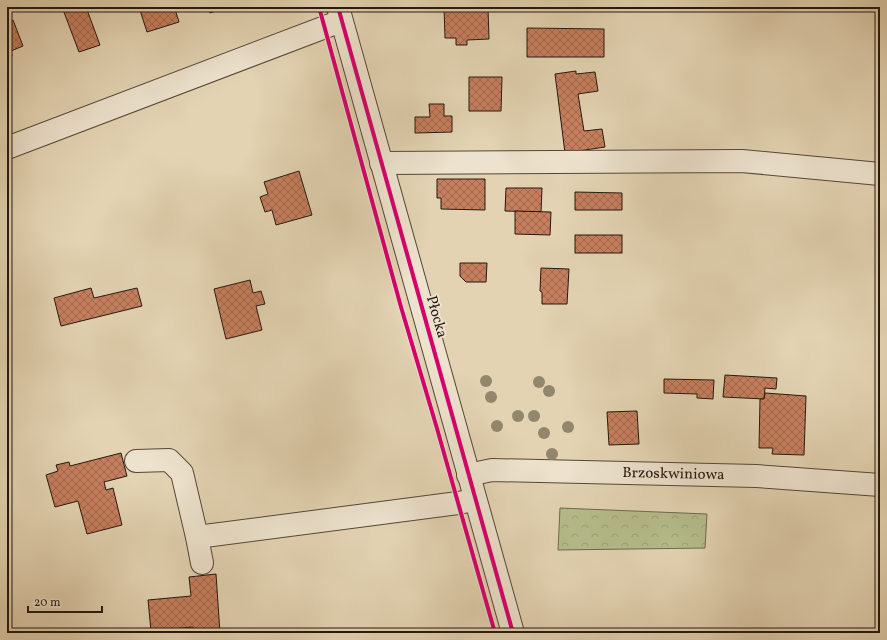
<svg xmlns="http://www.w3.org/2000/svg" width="887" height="640" viewBox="0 0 887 640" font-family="Vollkorn,serif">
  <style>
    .forest { fill: url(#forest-crowns); stroke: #6c6a4e }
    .building { fill: url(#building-cross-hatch); stroke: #241810 }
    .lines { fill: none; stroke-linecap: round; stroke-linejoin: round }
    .minor-casing { stroke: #544738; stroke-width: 24 }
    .minor { stroke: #ede2cd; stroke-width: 22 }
    .cycleway-casing { stroke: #ede2cd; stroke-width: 6 }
    .cycleway { stroke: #d6006c; stroke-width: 4 }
    .tree { fill: #92876d }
    .labels { text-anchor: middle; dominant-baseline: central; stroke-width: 4; stroke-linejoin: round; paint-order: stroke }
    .street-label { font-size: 15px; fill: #241810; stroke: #ede2cd }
  </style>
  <defs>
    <pattern id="forest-crowns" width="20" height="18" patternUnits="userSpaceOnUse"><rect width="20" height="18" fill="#b5bc8b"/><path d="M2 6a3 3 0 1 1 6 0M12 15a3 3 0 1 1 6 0" fill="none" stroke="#9ca177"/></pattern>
    <pattern id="building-cross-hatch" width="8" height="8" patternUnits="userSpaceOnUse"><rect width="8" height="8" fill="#c67f5e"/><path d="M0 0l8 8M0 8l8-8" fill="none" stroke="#a1674c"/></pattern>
  </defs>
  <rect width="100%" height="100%" fill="#e3d3b2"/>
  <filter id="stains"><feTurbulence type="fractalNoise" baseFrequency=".005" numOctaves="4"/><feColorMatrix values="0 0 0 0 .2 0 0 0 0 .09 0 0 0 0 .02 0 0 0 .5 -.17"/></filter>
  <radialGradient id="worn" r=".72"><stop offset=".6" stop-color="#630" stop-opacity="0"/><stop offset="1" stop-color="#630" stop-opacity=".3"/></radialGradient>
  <path class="forest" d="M560,508L707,514L705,548L558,550Z"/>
  <g class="building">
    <path d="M62,7H86L100,45L79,52Z"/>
    <path d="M139,7H182L175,9L179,22L147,32Z"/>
    <path d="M208,7H234L225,10L224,8L210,13Z"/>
    <path d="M444,7L488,8L489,39L467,40V45H456V38H445Z"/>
    <path d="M13,20L23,46L11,51L12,55L9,64H7V22Z"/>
    <path d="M527,28L604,29V57H527Z"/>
    <path d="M576,71V74L595,72L598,91L578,94L584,131L602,129L605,147L565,153L555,74Z"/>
    <path d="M469,77H502L501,111H469Z"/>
    <path d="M429,104H444V116H452V132L415,133V117H430Z"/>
    <path d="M299,171L312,215L276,225L272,210L265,212L260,197L268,194L264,182Z"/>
    <path d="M437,179H485V210L441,209V198H437Z"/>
    <path d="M506,188H542L541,212L505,211Z"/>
    <path d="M575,192L622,193V210H575Z"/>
    <path d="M515,211L551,212L550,235L515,234Z"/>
    <rect x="575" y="235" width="47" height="18"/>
    <path d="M460,263H487L486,282H466L460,276Z"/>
    <path d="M541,268L569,269L567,304H542V292L540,291Z"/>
    <path d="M250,280L253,293L261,291L265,304L256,306L262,330L226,339L214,289Z"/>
    <path d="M91,288L94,298L137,288L142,306L61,326L54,298Z"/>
    <path d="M725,375L777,378L776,389L765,388L764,399L723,397Z"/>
    <path d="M664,379L714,380L713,399L697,398V394L664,393Z"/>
    <path d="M765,393L806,396L804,455L772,454L773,448H759L760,399H764Z"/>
    <path d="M637,411L639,444L609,445L607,412Z"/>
    <path d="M121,453L127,476L104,482L106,490L113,488L122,525L87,534L78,501L55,507L46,475L58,471L56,465L69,462L70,466Z"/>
    <path d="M216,574L220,633H194L193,627L151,631L148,600L191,596L189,577Z"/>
  </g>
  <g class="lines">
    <defs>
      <g id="minor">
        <path d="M338,7L513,633"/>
        <path d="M7,148L341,21"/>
        <path d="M381,163L742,161L880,174"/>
        <path d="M136,461L169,460L182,473L197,537L458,503L475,500"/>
        <path id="s1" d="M468,475L492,470L756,476L880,485"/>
        <path d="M197,537L202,563"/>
      </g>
    </defs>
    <use href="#minor" class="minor-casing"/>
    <use href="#minor" class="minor"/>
    <defs>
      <g id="cycleway">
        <path d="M319,7L401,307L436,425L495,633"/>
        <path d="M338,7L513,633"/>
      </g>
    </defs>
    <use href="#cycleway" class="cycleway-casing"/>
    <use href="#cycleway" class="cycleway"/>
  </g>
  <g class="tree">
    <circle cx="486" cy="381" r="6"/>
    <circle cx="539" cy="382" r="6"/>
    <circle cx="549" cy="391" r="6"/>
    <circle cx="491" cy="397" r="6"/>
    <circle cx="518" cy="416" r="6"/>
    <circle cx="534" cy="416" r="6"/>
    <circle cx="497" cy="426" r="6"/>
    <circle cx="568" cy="427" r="6"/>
    <circle cx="544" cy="433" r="6"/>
    <circle cx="552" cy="454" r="6"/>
  </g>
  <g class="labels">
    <g class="street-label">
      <text transform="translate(436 317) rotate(74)">Płocka</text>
      <text stroke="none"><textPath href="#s1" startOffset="206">Brzoskwiniowa</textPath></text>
    </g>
  </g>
  <rect width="887" height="640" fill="none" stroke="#e3d3b2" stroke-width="24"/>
  <rect x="8" y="8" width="871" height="624" fill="none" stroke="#241810" stroke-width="2"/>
  <rect x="12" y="12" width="863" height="616" fill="none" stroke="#241810"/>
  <path d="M28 606v6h74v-6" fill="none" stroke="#241810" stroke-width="2"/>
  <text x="34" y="606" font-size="12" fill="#241810" stroke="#ede2cd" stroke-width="3" paint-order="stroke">20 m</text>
  <rect width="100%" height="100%" filter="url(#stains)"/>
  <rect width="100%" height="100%" fill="url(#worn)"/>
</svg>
